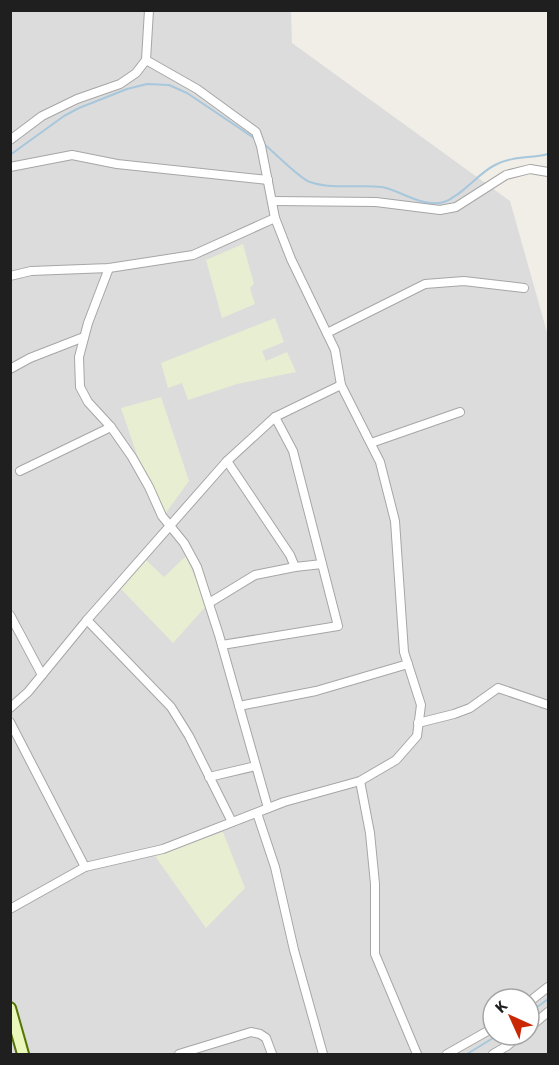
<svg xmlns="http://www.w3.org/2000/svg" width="559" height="1065" viewBox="0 0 559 1065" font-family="'Source Sans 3',sans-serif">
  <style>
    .residential { fill: #dddcdc; fill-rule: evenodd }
    .farmland { fill: #e7eed2 }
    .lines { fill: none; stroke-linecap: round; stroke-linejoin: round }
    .stream { stroke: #a7c7dc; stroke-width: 2 }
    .minor-casing { stroke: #a6a6a6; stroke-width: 10 }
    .secondary-casing { stroke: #567507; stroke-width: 14 }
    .minor { stroke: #fff; stroke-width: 8 }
    .secondary { stroke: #eaf8bb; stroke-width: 10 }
  </style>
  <rect width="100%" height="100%" fill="#f0eee6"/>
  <path class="residential" d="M10,11H291L292,43L510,201L548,336V1054H11ZM493,999H529V1035H493Z"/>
  <g class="farmland">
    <path d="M243,244L254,284L250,288L255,304L222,318L206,260Z"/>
    <path d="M275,318L284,342L262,351L266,361L287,352L296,372L237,384L188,400L182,383L168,388L161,363Z"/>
    <path d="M161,397L189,481L165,514L138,458L121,408Z"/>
    <path d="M186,556L207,605L173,643L121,589L146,560L164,577Z"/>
    <path d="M223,832L245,888L206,928L155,856Z"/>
  </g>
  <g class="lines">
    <g class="stream">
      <path d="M264,144C274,152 300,179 310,182C333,190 359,184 382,187C402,191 422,208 444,202C463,195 477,174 495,165C515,155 530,159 548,154"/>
      <path d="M10,155L64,116L79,108L127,89L147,84L169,85L187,93L257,140"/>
      <path d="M529,1013L548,999"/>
      <path d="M467,1054L498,1035"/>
    </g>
    <defs>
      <g id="minor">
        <path d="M10,140L42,116L77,99L120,84L136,73L146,60L149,10"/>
        <path d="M10,167L72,155L117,164L268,180"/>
        <path d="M272,201L376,202L440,210L456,207L506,175L530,169L548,172"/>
        <path d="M109,268L88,323L79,357L80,387L88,402L111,427L132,457L149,487L162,516L184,543L197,567L219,635L268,808"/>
        <path d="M10,276L31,271L109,268L193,255L275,218"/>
        <path d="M327,333L425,284L464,281L524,288"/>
        <path d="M10,369L30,358L84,337"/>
        <path d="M371,443L460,412"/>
        <path d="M227,461L290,555L295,567"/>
        <path d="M20,471L111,427"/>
        <path d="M209,603L255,575L295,567L322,564"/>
        <path d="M10,615L42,675"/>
        <path d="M87,620L171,707L189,736L232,822"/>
        <path d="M222,645L338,626L293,451L275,417"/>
        <path d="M239,706L316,691L408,664"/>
        <path d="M10,708L28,692L87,620L227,461L275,417L341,385"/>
        <path d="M10,722L85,867"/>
        <path d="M418,723L454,714L470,708L498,688L548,705"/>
        <path d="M209,777L256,766"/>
        <path d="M360,781L370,833L375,884V954L417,1054"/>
        <path d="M257,813L275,867L294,950L323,1054"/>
        <path d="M10,909L85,867L163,849L284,802L360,781L396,760L417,736L421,705L404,652L395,521L380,462L341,385L335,350L291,259L275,218L261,146L256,132L197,89L146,60"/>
        <path d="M529,1002L548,987"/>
        <path d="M529,1028L548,1012"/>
        <path d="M179,1054L251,1032L260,1034L266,1038L272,1054"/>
        <path d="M447,1054L493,1028"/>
        <path d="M493,1054L507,1046L520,1035"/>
      </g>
      <path id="secondary" d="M10,1008L23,1054"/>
    </defs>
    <use href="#minor" class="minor-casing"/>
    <use href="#secondary" class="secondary-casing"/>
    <use href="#minor" class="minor"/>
    <use href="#secondary" class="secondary"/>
  </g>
  <rect width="559" height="1065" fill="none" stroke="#1f1f1f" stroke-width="24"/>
  <g transform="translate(511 1017) rotate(315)"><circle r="28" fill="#ffffff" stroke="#a5a5a5" stroke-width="1.5"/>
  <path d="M0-4.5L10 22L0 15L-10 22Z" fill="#ca2705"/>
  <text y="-9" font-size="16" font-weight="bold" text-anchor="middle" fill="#1f1f1f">K</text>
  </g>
</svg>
